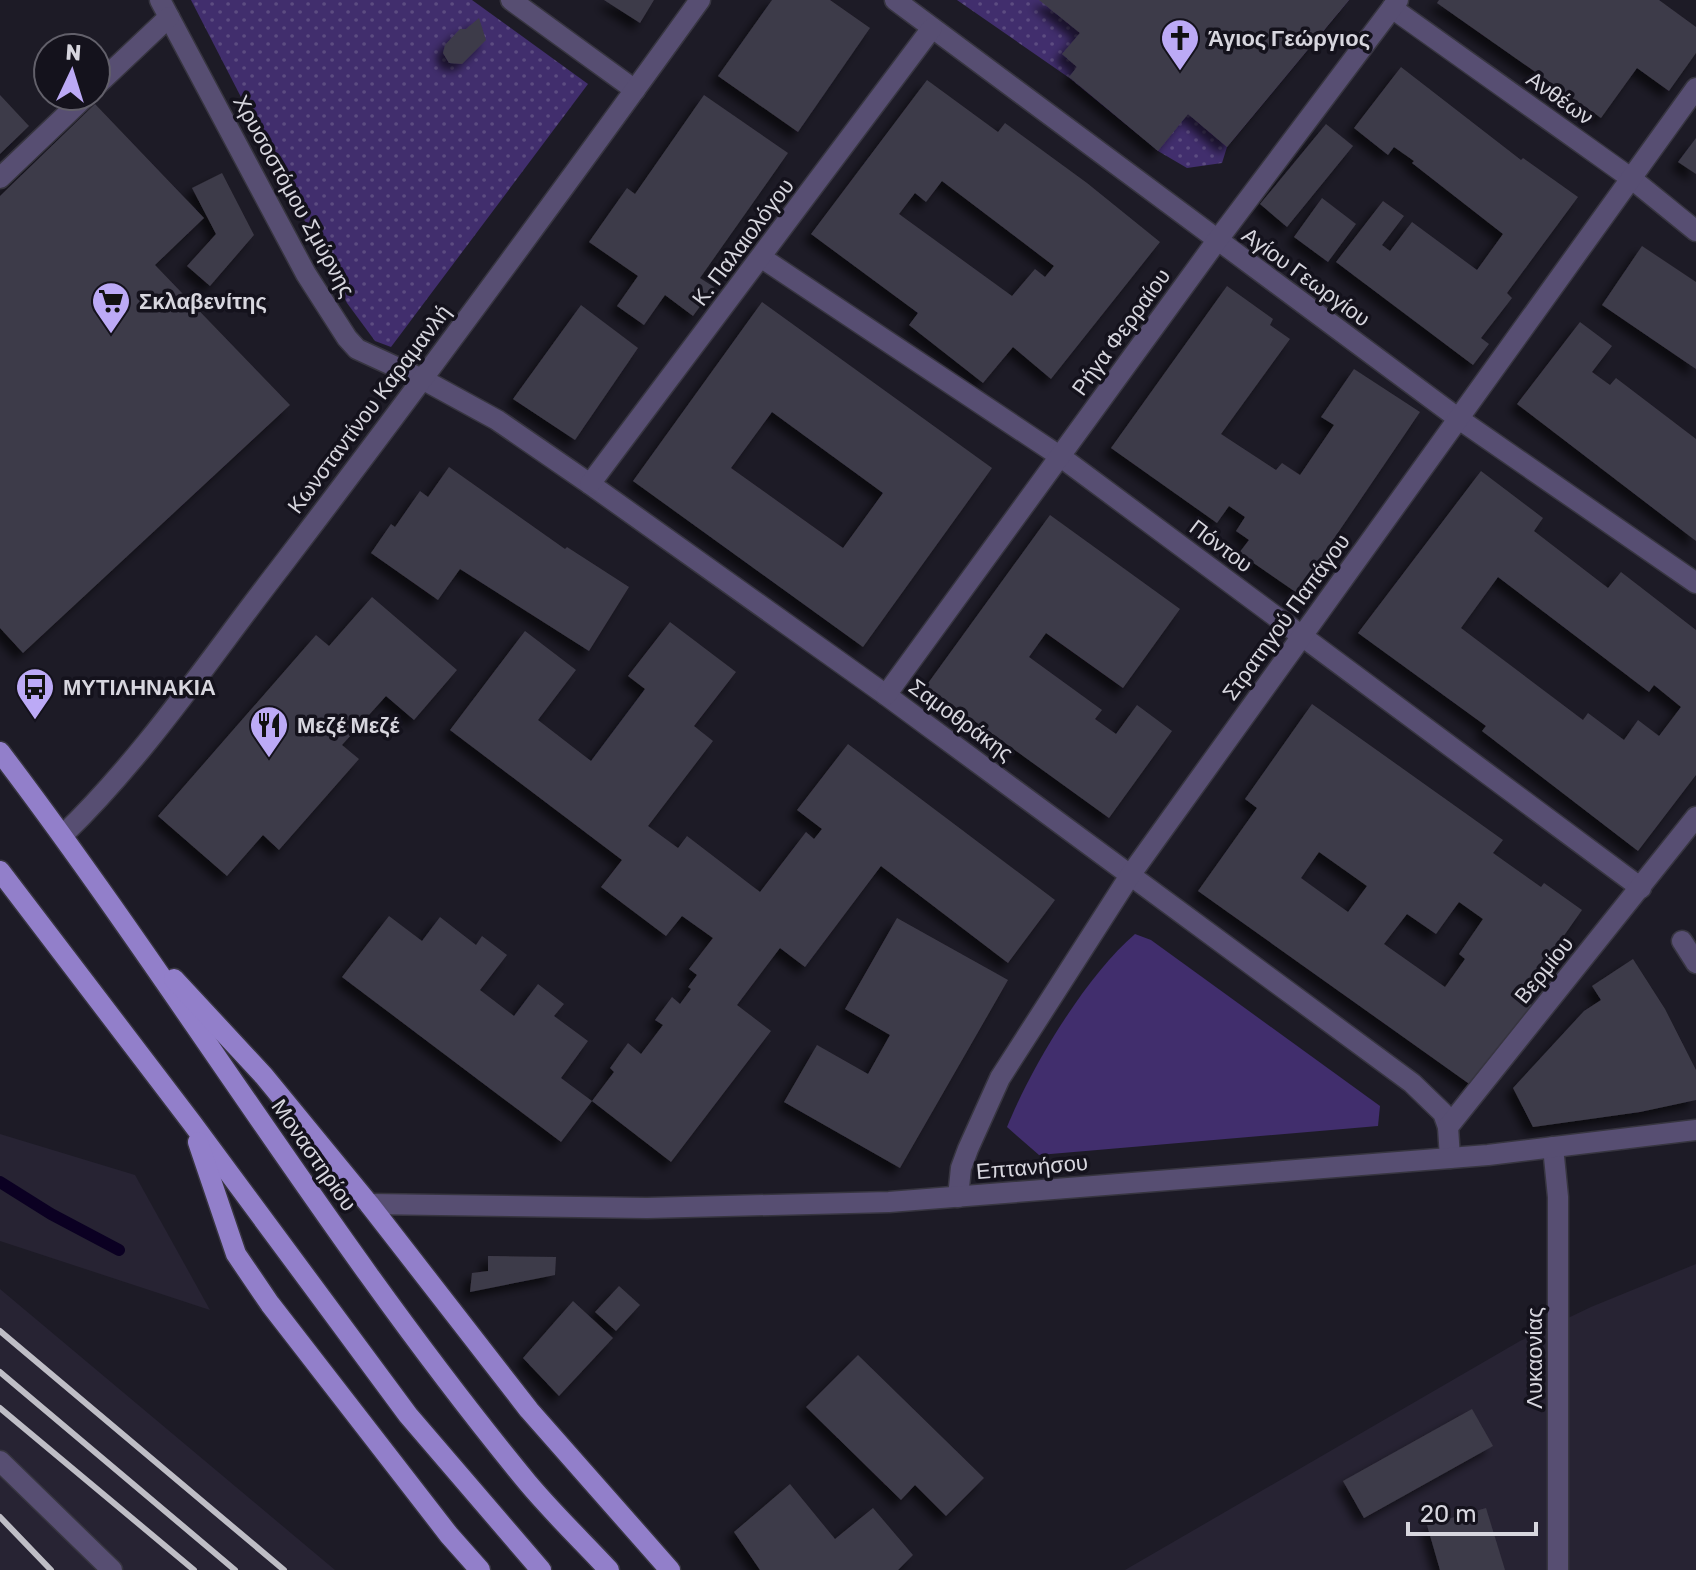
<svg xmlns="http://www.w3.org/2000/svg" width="1696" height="1570" viewBox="0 0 1696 1570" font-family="Rubik,sans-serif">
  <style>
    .built { fill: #272333 }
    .grass { fill: #412e6d }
    .park { fill: url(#park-dots) }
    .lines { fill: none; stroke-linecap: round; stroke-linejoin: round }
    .stream { stroke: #0b0022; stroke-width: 12 }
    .building { fill: #3e3b48; fill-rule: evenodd; filter: url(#shadow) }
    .minor-casing { stroke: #373540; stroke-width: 23 }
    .tertiary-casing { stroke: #373540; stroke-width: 23 }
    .primary-casing { stroke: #373540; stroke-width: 23 }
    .minor { stroke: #574e72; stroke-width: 20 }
    .tertiary { stroke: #574e72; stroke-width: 20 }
    .primary { stroke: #927fca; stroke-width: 20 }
    .rail { stroke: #bfbec6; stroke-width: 6 }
    .labels { text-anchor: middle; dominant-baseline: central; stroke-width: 7; stroke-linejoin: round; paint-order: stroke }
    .poi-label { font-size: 22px; font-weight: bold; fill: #d7d6de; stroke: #14121c; text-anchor: start }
    .street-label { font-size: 22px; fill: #d7d6de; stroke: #14121c }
  </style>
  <defs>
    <pattern id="park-dots" width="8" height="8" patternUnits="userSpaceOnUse" patternTransform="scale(2)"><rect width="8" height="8" fill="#412e6d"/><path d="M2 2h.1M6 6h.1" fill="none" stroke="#5c4c81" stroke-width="1.8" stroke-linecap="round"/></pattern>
    <filter id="shadow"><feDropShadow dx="-7" dy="7" stdDeviation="4" flood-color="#0009"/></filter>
  </defs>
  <rect width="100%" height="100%" fill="#1d1b26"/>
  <g class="built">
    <path d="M0,1134L135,1175L210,1310L0,1241Z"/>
    <path d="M1696,1264V1570H1125L1520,1341L1591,1307Z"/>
    <path d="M0,1289L335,1570H0Z"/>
  </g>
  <path class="grass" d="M1135,934L1151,940L1380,1106L1378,1126L1039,1155L1007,1127C1031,1067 1086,976 1135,934Z"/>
  <g class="park">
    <path d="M191,0H472L588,84L391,347L375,341L347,303Z"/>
    <path d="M957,0H1349L1227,147L1222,163L1187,168L1158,151L1068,77Z"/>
  </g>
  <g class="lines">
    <path class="stream" d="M0,1182L51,1214L119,1250"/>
  </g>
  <g class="building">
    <path d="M604,0H654L640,23Z"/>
    <path d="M772,0H830L870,28L798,132L718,76Z"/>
    <path d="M1039,0H1349L1227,147L1188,114L1158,151L1069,77L1077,67L1062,54L1080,33Z"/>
    <path d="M1439,0H1659L1696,27V53L1669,91L1637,68L1601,118L1437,3Z"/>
    <path d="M479,18L486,40L462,64L449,63L443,53L445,45L460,29H466Z"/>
    <path d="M1401,67L1521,160L1523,158L1578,197L1507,293L1512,298L1481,338L1489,344L1473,365L1336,262L1383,201L1404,216L1382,245L1390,251L1412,222L1477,270L1503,234L1412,163L1414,161L1394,147L1388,155L1354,128Z"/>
    <path d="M927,80L998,132L1005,123L1087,183L1160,242L1051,379L1013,347L983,383L909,325L918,313L811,234ZM942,181L1054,266L1045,277L1035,269L1012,296L899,214L915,193L926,202Z"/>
    <path d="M0,95L29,126L0,154Z"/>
    <path d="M704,95L788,153L700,278L714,287L693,316L665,295L644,325L617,306L638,276L589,242L627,188L635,194Z"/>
    <path d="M95,104L204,218L155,265L290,405L23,653L0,628V196Z"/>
    <path d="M1326,124L1353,146L1287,227L1260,204Z"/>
    <path d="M1696,138V174L1678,162Z"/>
    <path d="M222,173L254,235L210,286L187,266L216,234L192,188Z"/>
    <path d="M1322,198L1356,224L1328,262L1294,237Z"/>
    <path d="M1642,246L1696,282V369L1602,305Z"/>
    <path d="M1227,286L1273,319L1270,325L1290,339L1221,434L1276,470L1282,463L1300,475L1334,425L1321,417L1354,369L1420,412L1297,593L1239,553L1249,540L1236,531L1245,517L1229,506L1217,523L1111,448Z"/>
    <path d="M762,302L992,468L863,647L633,481ZM772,412L883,493L843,548L731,468Z"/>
    <path d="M581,305L638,348L575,440L513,399Z"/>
    <path d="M1580,322L1612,346L1592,372L1610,385L1616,378L1696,439V541L1517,404Z"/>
    <path d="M449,467L565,549L567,547L629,587L589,651L460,569L438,600L371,553L391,524L395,527L420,491L428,497Z"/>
    <path d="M1481,471L1543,518L1534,531L1608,588L1621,572L1696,630V775L1638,851L1482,731L1486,726L1358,633ZM1498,577L1649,692L1654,685L1681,707L1659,736L1638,720L1624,740L1588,713L1583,720L1461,628Z"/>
    <path d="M1050,515L1180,609L1123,688L1046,633L1029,657L1102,710L1095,719L1116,734L1137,705L1172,731L1109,818L926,686Z"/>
    <path d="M372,597L457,670L414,720L386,696L342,745L359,759L279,850L263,835L227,876L158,816L316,635L329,646Z"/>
    <path d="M670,622L736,672L694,726L713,741L648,826L678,848L687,836L760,892L806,832L814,839L822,829L797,810L848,744L1055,900L1008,963L881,866L805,967L780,948L737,1005L771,1031L671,1162L592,1101L614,1072L610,1068L628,1043L641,1054L663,1025L655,1020L672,997L680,1004L691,989L688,987L697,975L689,969L713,938L682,916L666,936L601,887L622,860L450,730L525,631L576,670L538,720L591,761L645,689L628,676Z"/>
    <path d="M1312,704L1503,840L1493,853L1541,887L1544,883L1582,910L1520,998L1533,1006L1475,1088L1198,891L1257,808L1245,799ZM1319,852L1367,886L1348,912L1301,878ZM1459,902L1483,919L1459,954L1465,959L1445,987L1384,944L1407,914L1436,934Z"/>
    <path d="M389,916L422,941L440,917L476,945L482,936L507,955L480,990L514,1016L538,984L564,1004L554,1016L588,1041L561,1078L592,1101L561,1142L342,977Z"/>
    <path d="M897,918L1008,980L900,1168L784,1102L817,1045L868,1074L890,1035L845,1009Z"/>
    <path d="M1633,959L1665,1009L1696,1070V1100L1640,1112L1533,1127L1513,1088L1584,1011L1601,1000L1592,986Z"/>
    <path d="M488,1256L556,1257L555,1275L470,1292L472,1273L488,1271Z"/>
    <path d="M619,1286L640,1305L616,1331L595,1312Z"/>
    <path d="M573,1301L613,1338L559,1396L523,1358Z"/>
    <path d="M858,1355L984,1478L946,1516L915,1485L901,1500L806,1407Z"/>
    <path d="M1472,1409L1493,1446L1364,1518L1343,1481Z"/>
    <path d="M790,1484L835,1539L873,1508L913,1555L898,1570H760L734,1532Z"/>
    <path d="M1486,1508L1505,1570H1440L1427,1525Z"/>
  </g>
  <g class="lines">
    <defs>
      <g id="minor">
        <path d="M160,0L306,274L347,338L357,349L422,379L497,420L590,484L886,695L1412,1083L1443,1113L1448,1127"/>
        <path d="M511,0L635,90"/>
        <path d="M895,0L1459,419L1696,583"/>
        <path d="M1392,8L1632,179L1696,231"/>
        <path d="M96,86L169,17"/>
        <path d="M0,178L86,96"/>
        <path d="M762,258L1061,457L1641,888"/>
        <path d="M590,484L932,28"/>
        <path d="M886,695L1216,242L1398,0"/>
        <path d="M1682,941L1696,963"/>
        <path d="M1553,1147L1558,1197V1570"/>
        <path d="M1450,1158L1448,1127L1696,817"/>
        <path d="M958,1197L961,1168L968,1149L1000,1078L1131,874L1696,88"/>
        <path d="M369,1204L647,1208L889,1202L1488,1155L1696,1130"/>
        <path d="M0,1461L112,1570"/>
      </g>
      <path id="tertiary" d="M63,835C145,756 210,658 280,568C423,381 562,191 700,0"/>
      <g id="primary">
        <path d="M0,752C181,991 336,1250 527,1482C552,1512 582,1541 609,1570"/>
        <path d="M0,871L192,1123L408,1415L541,1570"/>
        <path d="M174,979L264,1076L369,1204L529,1410L670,1570"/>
        <path d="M198,1142L236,1254L270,1304L449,1535L480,1570"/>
      </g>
    </defs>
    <use href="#minor" class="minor-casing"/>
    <use href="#tertiary" class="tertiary-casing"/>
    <use href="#primary" class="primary-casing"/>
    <use href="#minor" class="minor"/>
    <use href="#tertiary" class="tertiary"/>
    <use href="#primary" class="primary"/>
    <g class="rail">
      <path d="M0,1331L284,1570"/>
      <path d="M0,1372L235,1570"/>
      <path d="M0,1408L194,1570"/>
      <path d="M0,1517L51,1570"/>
    </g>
  </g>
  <defs>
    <symbol id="church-pin" viewBox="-11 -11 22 30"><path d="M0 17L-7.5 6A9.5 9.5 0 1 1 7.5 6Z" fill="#bcaaf6" stroke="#14121c"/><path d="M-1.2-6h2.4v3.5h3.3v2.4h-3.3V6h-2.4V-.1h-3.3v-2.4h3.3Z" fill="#111"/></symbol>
    <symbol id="supermarket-pin" viewBox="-11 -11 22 30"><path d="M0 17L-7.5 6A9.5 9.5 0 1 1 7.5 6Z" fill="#bcaaf6" stroke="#14121c"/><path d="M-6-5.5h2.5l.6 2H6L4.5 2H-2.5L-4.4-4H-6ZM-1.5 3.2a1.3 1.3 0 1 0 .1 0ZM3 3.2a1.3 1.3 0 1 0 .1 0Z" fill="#111"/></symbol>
    <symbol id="bus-pin" viewBox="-11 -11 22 30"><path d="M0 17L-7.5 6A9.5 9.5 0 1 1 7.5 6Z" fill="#bcaaf6" stroke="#14121c"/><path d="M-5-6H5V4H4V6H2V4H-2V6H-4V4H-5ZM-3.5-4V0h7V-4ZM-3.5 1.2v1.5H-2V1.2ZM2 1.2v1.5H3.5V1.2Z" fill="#111"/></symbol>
    <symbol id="restaurant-pin" viewBox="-11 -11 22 30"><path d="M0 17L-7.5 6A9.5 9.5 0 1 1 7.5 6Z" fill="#bcaaf6" stroke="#14121c"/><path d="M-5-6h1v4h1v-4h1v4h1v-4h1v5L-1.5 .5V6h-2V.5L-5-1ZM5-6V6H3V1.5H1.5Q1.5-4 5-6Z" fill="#111"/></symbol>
  </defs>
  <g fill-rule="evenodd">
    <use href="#church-pin" x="1158" y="16" width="44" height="60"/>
    <use href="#supermarket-pin" x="89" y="279" width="44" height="60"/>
    <use href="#bus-pin" x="13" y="665" width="44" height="60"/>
    <use href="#restaurant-pin" x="247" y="703" width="44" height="60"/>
  </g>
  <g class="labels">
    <g class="poi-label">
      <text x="1208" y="38">Άγιος Γεώργιος</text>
      <text x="139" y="301">Σκλαβενίτης</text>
      <text x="63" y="687">ΜΥΤΙΛΗΝΑΚΙΑ</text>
      <text x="297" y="725">Μεζέ Μεζέ</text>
    </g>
    <g class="street-label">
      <text transform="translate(1560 98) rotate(35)">Ανθέων</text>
      <text transform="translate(294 196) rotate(61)">Χρυσοστόμου Σμύρνης</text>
      <text transform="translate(743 242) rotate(-53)">Κ. Παλαιολόγου</text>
      <text transform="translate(1306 277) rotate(36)">Αγίου Γεωργίου</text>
      <text transform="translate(1121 332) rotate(-54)">Ρήγα Φερραίου</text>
      <text transform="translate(369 409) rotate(-53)">Κωνσταντίνου Καραμανλή</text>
      <text transform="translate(1221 546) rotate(37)">Πόντου</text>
      <text transform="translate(1286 617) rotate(-54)">Στρατηγού Παπάγου</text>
      <text transform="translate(961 720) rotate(36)">Σαμοθράκης</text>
      <text transform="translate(1544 970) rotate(-51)">Βερμίου</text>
      <text transform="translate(314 1155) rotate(55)">Μοναστηρίου</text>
      <text transform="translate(1032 1167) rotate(-5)">Επτανήσου</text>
      <text transform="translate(1534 1358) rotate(-90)">Λυκαονίας</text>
    </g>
  </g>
  <g transform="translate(72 72) rotate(4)"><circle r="38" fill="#14121c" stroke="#62606a" stroke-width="2"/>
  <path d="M0-6L14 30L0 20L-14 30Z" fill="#bcaaf6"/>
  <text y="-12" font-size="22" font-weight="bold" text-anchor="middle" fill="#d7d6de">N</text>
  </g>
  <path d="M1408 1522v12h128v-12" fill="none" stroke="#d7d6de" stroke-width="4"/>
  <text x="1420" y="1522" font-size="24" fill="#d7d6de" stroke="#14121c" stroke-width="6" paint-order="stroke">20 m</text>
</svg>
